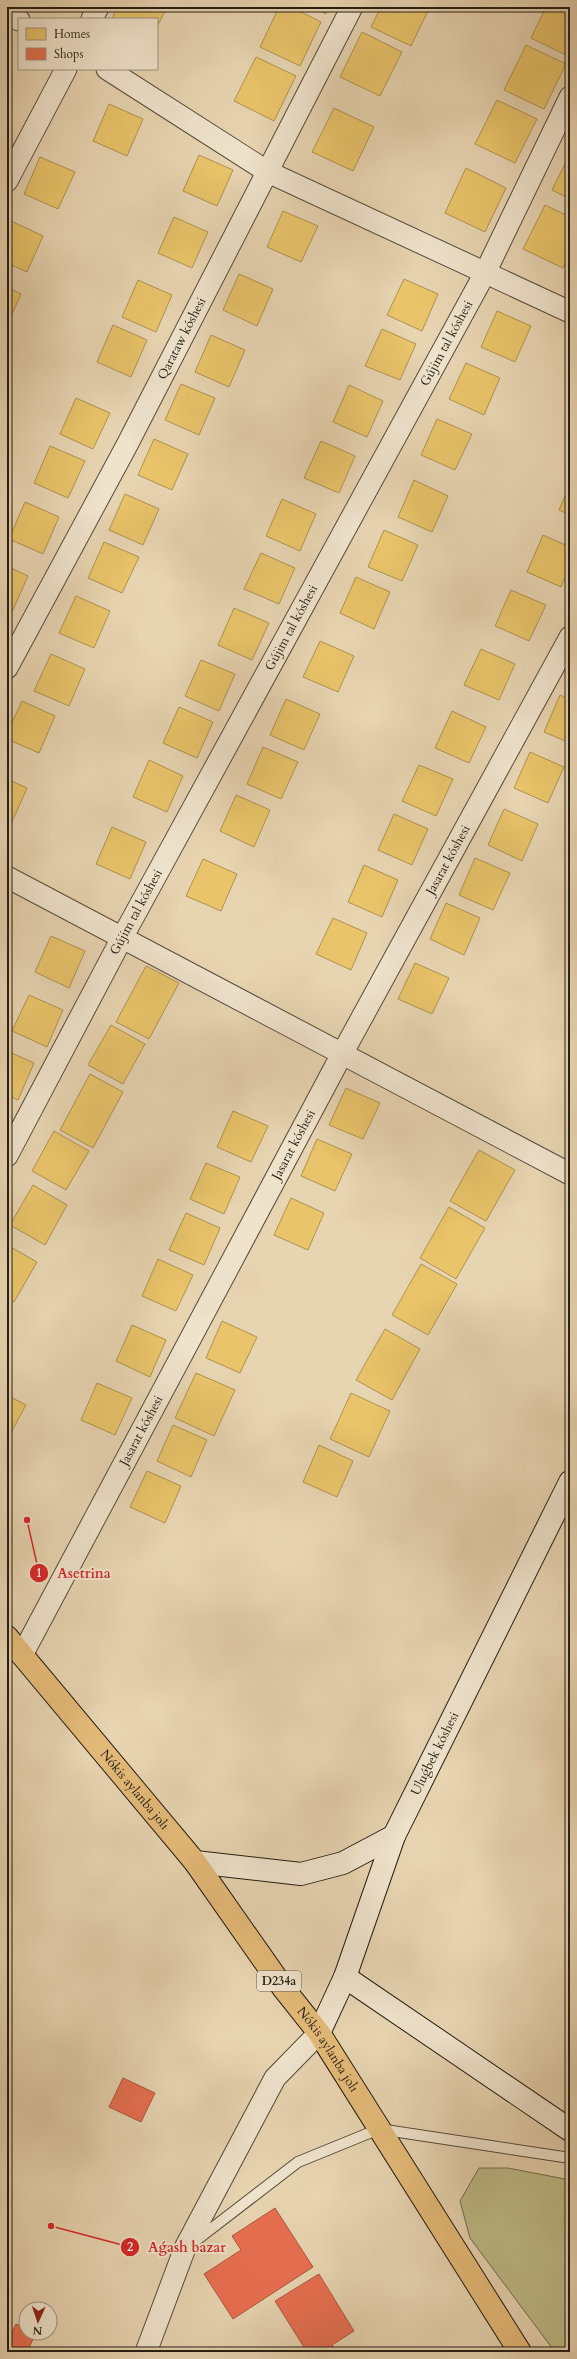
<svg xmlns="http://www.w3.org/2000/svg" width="577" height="2359" viewBox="0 0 577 2359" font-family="Cardo,serif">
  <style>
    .green { fill: #bdbb87; stroke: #716c4d }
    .homes { fill: #e9c46a; stroke: #ae9250 }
    .shops { fill: #e76f51; stroke: #ad563e }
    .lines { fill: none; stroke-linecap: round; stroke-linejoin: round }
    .lane-casing { stroke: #564b3a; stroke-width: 12 }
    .street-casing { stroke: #564b3a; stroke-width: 23 }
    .secondary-casing { stroke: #251d13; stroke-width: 24 }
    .primary-casing { stroke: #251d13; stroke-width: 24 }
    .lane { stroke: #efe3cc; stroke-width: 10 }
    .street { stroke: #efe3cc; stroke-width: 21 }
    .secondary { stroke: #efe3cc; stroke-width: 22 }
    .primary { stroke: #e4ba78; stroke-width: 22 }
    .labels { text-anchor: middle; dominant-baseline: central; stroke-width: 4; stroke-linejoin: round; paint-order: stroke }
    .shield { fill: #efe3cc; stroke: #62584a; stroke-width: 1 }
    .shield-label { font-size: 12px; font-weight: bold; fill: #251d13 }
    .street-label { font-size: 13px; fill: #251d13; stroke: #efe3cc }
    .leader { fill: none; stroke: #d62828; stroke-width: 1.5 }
    .callout-dot { fill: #d62828; stroke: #efe3cc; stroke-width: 1.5 }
    .mark-label { font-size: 12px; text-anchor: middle; font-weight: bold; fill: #fff }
    .callout-label { font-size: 14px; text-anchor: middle; font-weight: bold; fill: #d62828; stroke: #efe3cc; stroke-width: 4; stroke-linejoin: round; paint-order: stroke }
  </style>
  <rect width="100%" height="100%" fill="#e7d4b1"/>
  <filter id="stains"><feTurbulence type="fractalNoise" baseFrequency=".005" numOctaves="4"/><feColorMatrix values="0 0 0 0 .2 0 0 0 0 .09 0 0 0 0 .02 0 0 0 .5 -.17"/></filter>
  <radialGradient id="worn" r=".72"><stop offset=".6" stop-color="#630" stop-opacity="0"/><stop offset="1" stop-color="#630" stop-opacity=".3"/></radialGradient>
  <path class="green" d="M479,2168H508L570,2180V2352H555L470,2238L460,2201Z"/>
  <g class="homes">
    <path d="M117,7H167L157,27V19H112Z"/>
    <path d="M279,7H291L321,22L300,66L260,47Z"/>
    <path d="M312,7H329L326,14Z"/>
    <path d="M381,7H430L411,46L371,27Z"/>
    <path d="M546,7H570V57L531,38Z"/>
    <path d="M362,32L402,52L380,96L340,77Z"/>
    <path d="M526,45L566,64L544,109L504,90Z"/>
    <path d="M256,57L296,76L274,121L234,101Z"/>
    <path d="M497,100L537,119L515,163L475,144Z"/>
    <path d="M109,104L143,119L127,156L93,141Z"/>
    <path d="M334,108L374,127L353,171L312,152Z"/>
    <path d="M570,154V199L552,190Z"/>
    <path d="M199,155L233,170L217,206L183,191Z"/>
    <path d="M40,157L75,172L58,209L24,194Z"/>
    <path d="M466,168L506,188L485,232L445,213Z"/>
    <path d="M545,205L570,217V254L563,268L523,249Z"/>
    <path d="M283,211L318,226L301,262L267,247Z"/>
    <path d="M174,217L208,232L192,268L158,253Z"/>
    <path d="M9,220L43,236L27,272L7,263V225Z"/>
    <path d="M239,274L273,289L257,326L223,310Z"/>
    <path d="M404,279L438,294L422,331L387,315Z"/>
    <path d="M138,280L172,295L156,332L122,317Z"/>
    <path d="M7,287L21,294L7,325Z"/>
    <path d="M497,311L531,326L515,362L481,347Z"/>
    <path d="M113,325L147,340L131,377L97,362Z"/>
    <path d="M382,329L416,344L400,380L365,366Z"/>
    <path d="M211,335L245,350L229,387L195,372Z"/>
    <path d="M466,363L500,378L484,415L449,399Z"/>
    <path d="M181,384L215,398L199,435L165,420Z"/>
    <path d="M349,385L383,401L367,437L333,422Z"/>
    <path d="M76,398L110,413L93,449L60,434Z"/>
    <path d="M437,419L472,434L455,470L421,455Z"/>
    <path d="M154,439L188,454L172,490L138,475Z"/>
    <path d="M321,441L355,456L339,493L304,478Z"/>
    <path d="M50,446L85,461L68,498L34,483Z"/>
    <path d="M414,480L448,496L432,532L398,517Z"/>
    <path d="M570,484V515L559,510Z"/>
    <path d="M125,494L159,509L143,545L109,530Z"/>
    <path d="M282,499L316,514L300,551L266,536Z"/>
    <path d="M25,502L59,517L43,554L9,539Z"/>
    <path d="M384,530L418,545L402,581L368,567Z"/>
    <path d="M543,535L570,547V566L561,587L527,572Z"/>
    <path d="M104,542L139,557L122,593L88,578Z"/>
    <path d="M261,553L295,568L279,604L244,589Z"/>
    <path d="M7,566L28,576L12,612L7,610Z"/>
    <path d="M356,577L390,592L374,629L340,613Z"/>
    <path d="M511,590L546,605L529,641L495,626Z"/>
    <path d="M76,596L110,611L94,648L59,633Z"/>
    <path d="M234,608L269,623L252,660L218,645Z"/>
    <path d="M320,641L354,656L338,692L303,677Z"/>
    <path d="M481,649L515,664L499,700L464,685Z"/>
    <path d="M51,654L85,669L69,706L34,691Z"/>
    <path d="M201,660L235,674L219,711L185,696Z"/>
    <path d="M560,695L570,700V743L544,732Z"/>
    <path d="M286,699L320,714L304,750L270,735Z"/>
    <path d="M22,701L55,716L39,753L7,739V733Z"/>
    <path d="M179,707L213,722L197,758L163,743Z"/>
    <path d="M452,711L486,727L469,763L435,748Z"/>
    <path d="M263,747L298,762L281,799L247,784Z"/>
    <path d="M530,752L564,767L548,803L514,788Z"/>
    <path d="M149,760L183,776L167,812L133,797Z"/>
    <path d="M419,765L453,779L436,816L402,801Z"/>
    <path d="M7,779L27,788L11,824L7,822Z"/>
    <path d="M236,795L270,810L254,847L220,831Z"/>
    <path d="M504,809L538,824L522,861L488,845Z"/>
    <path d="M394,814L428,829L412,865L378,850Z"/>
    <path d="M112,827L146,842L130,879L96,864Z"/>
    <path d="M475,858L510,873L493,910L459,895Z"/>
    <path d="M203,859L237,874L221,911L186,896Z"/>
    <path d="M364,865L398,880L382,917L348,902Z"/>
    <path d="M446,903L480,918L464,955L430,939Z"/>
    <path d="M333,918L367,933L351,970L316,954Z"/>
    <path d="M51,936L85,951L69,988L35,972Z"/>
    <path d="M415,963L449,978L432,1014L398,999Z"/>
    <path d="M146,966L179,983L149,1039L116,1022Z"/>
    <path d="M29,995L63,1010L47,1047L12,1031Z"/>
    <path d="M111,1025L145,1044L123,1084L88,1065Z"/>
    <path d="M7,1051L34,1063L18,1100L7,1095Z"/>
    <path d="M90,1074L123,1092L93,1148L60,1130Z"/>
    <path d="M346,1088L380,1103L363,1139L329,1125Z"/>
    <path d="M233,1111L268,1126L251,1162L217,1147Z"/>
    <path d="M7,1114L12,1117L7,1128Z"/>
    <path d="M54,1131L89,1151L66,1190L32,1171Z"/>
    <path d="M317,1139L352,1154L335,1191L301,1176Z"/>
    <path d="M479,1150L515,1170L486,1221L450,1201Z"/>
    <path d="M206,1163L240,1177L224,1214L190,1199Z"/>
    <path d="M33,1185L67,1205L45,1245L10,1225Z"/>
    <path d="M291,1198L324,1213L308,1250L274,1235Z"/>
    <path d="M449,1207L485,1228L456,1279L420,1258Z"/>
    <path d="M186,1213L220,1228L204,1265L169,1250Z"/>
    <path d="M7,1245L37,1262L14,1302L7,1298Z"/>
    <path d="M158,1259L193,1275L176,1311L142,1296Z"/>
    <path d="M421,1264L457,1284L428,1335L392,1315Z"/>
    <path d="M222,1321L257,1337L240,1373L206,1358Z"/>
    <path d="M132,1325L166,1340L150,1377L116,1361Z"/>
    <path d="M385,1329L420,1349L392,1400L356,1380Z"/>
    <path d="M196,1373L235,1390L214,1436L175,1418Z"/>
    <path d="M97,1383L132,1398L115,1435L81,1420Z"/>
    <path d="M351,1393L390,1411L369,1457L330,1439Z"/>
    <path d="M7,1395L26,1405L7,1440Z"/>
    <path d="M173,1425L207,1440L191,1477L157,1461Z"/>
    <path d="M319,1445L353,1461L337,1497L303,1482Z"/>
    <path d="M147,1471L181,1486L165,1523L130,1507Z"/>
  </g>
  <g class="shops">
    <path d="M123,2078L155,2093L141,2122L109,2107Z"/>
    <path d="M275,2208L313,2267L233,2319L204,2274L241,2250L232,2236Z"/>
    <path d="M319,2274L354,2331L332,2345L337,2352H307L275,2301Z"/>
    <path d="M16,2324L26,2329V2333H36L27,2352H7V2342Z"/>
  </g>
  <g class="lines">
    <defs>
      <path id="lane" d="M194,2242L298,2162L379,2129L570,2158"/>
      <g id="street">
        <path d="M7,14L19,20"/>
        <path d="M92,19L98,7"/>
        <path d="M107,69L268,172L570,312"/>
        <path d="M7,181L66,69"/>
        <path id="s1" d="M7,668L127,445L352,7"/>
        <path d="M7,877L570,1174"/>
        <path id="s2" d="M7,1156L122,938L485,273L570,97"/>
        <path id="s3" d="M22,1655L342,1054L570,637"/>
        <path d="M146,2352L185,2248L275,2078L319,2033"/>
      </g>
      <g id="secondary">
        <path d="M195,1862L301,1874L343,1863L394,1836"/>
        <path d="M345,1977L570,2130"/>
        <path id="s4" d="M319,2033L345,1977L394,1836L570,1482"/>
      </g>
      <g id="primary">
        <path id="s5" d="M7,1637L195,1862L284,1989L319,2033L520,2352"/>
      </g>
    </defs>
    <use href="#lane" class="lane-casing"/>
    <use href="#street" class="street-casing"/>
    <use href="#secondary" class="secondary-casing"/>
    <use href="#primary" class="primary-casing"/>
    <use href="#lane" class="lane"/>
    <use href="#street" class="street"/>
    <use href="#secondary" class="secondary"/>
    <use href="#primary" class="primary"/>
  </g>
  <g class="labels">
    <rect class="shield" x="257" y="1971" width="44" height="20" rx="3"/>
    <g class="shield-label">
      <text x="279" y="1981">D234a</text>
    </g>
    <g class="street-label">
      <text stroke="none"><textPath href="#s1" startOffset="373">Qarataw kóshesi</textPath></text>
      <text stroke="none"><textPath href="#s2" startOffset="924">Gújim tal kóshesi</textPath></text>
      <text stroke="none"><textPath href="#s2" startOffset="600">Gújim tal kóshesi</textPath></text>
      <text stroke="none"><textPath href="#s3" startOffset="902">Jasarat kóshesi</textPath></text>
      <text stroke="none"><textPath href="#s2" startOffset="276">Gújim tal kóshesi</textPath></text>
      <text stroke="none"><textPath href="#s3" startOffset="578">Jasarat kóshesi</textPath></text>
      <text stroke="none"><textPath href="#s3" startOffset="254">Jasarat kóshesi</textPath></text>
      <text stroke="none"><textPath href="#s4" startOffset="303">Uluǵbek kóshesi</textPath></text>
      <text stroke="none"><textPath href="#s5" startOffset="199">Nókis aylanba jolı</textPath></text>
      <text stroke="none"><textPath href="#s5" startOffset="523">Nókis aylanba jolı</textPath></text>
    </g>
  </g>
  <path class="leader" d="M27 1520L39 1573M51 2226L130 2247"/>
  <g class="callout-dot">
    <circle cx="27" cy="1520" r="4"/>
    <circle cx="51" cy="2226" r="4"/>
    <circle cx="39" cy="1573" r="10"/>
    <circle cx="130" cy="2247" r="10"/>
  </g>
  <g class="mark-label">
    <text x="39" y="1577">1</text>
    <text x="130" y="2251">2</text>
  </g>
  <g class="callout-label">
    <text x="84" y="1578">Asetrina</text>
    <text x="187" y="2252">Aǵash bazar</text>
  </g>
  <rect width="577" height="2359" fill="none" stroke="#e7d4b1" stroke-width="24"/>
  <rect x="8" y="8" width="561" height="2343" fill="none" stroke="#251d13" stroke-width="2"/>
  <rect x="12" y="12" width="553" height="2335" fill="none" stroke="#251d13"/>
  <rect x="18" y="18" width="140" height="52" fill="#efe3cc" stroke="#9e9482"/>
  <rect x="26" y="28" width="20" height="12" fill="#e9c46a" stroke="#9e9482"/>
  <text x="54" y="38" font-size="12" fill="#251d13">Homes</text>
  <rect x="26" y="48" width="20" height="12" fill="#e76f51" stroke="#9e9482"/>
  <text x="54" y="58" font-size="12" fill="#251d13">Shops</text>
  <g transform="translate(38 2321) rotate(183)"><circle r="19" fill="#efe3cc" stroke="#9e9482"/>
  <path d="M0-3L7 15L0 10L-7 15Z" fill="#8f2418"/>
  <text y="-6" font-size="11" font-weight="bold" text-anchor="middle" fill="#251d13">N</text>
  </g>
  <rect width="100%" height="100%" filter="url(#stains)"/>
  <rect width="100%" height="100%" fill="url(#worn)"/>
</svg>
